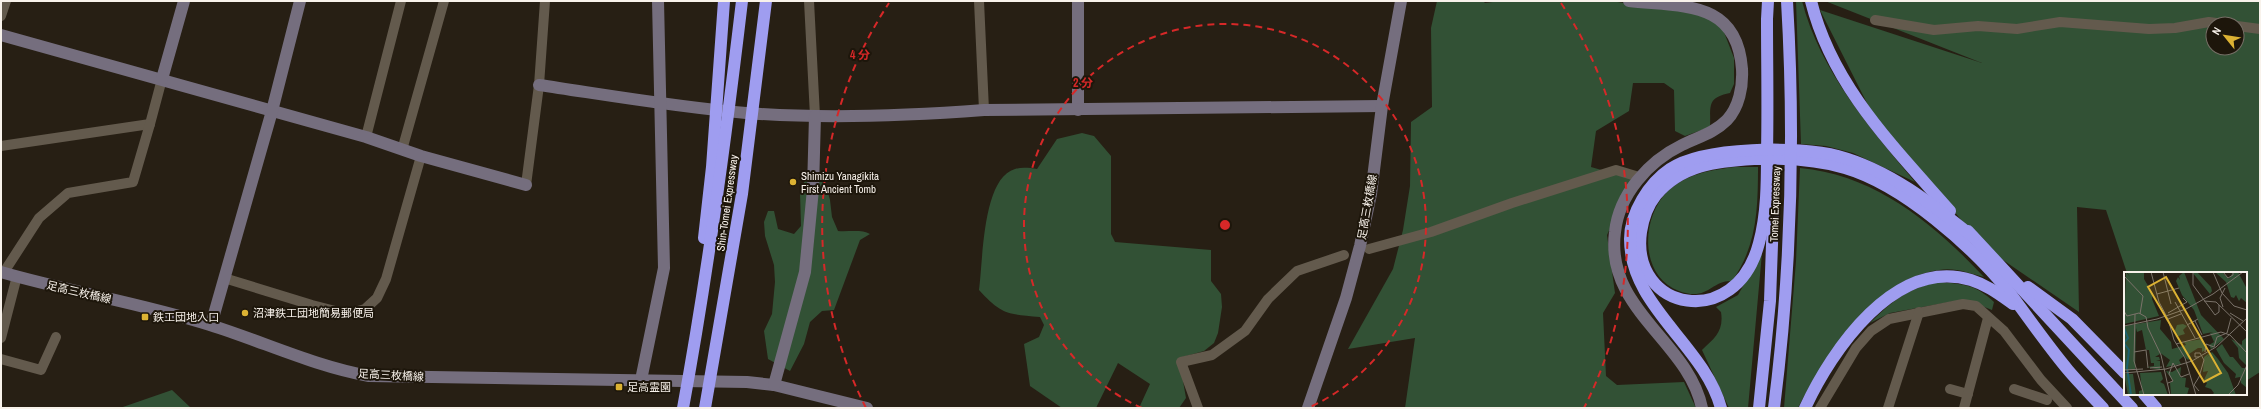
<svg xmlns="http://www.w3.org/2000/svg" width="2261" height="409" viewBox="0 0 2261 409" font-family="'Archivo Narrow','Noto Sans JP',sans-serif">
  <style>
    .green { fill: #325135; fill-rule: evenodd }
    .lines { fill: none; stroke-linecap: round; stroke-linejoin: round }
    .street { stroke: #635a4d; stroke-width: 10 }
    .secondary { stroke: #756e7e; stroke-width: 12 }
    .highway { stroke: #9f9df0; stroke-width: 12 }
    .ring { fill: none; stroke: #d62828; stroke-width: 2; stroke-dasharray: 7 5 }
    .poi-dot { fill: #dcb233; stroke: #1d160b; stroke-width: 1.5 }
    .labels { text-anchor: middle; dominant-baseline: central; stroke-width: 4; stroke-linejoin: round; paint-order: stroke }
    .poi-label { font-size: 11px; fill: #f8f2eb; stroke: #1d160b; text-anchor: start }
    .street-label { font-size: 11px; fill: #f8f2eb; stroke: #1d160b }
    .inset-river { fill: none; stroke: #1d606c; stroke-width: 2 }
    .inset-road { fill: none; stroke: #7b736a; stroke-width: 1 }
    .view { fill: #dcb233; fill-opacity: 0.15; stroke: #dcb233; stroke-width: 2 }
    .inset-edge { fill: none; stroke: #f8f2eb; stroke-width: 2 }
    .centre { fill: #d62828; stroke: #1d160b; stroke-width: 2 }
    .ring-label { font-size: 12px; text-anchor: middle; font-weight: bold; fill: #d62828; stroke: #1d160b; stroke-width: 4; stroke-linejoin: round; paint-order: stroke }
  </style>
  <rect width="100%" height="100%" fill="#271f14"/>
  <g class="green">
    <path d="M1437,1H1483L1485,3L1500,1H1611L1669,10L1699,12L1722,27L1734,58V84L1730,93C1706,98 1711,106 1710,127L1685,136L1675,131L1674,90L1664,83H1633L1629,111L1596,131L1591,167L1633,179L1607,235L1615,293L1603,313L1606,376L1617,385L1684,382L1696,408H1405L1415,338L1348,349L1393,269L1403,230L1410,186L1411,122L1432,107L1431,28Z"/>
    <path d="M1796,1H1802C1820,71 1870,128 1915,182L1853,153L1826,146L1801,144Z"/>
    <path d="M1825,1H2260V372L2246,381V273H2127L2106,210L2077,207L2079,312L1984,247L1873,115L1820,10L1982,63ZM2213,24H2237V48H2213Z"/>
    <path d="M1082,133L1094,136L1111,156V234L1115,242L1211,250V281L1221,294L1222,307L1218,333L1214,343L1204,351L1179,358L1186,398L1179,408H1139L1150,384L1118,363L1096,408H1062L1030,386L1024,344L1039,337L1044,325L1040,317C1007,314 1002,315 979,290C983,262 982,178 1015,169C1022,167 1030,168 1037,169L1057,139Z"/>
    <path d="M1735,167H1758C1758,209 1757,246 1732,281C1711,280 1708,302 1679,291C1639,276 1641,218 1667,192C1686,174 1710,170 1735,167Z"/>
    <path d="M1800,168C1876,175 1934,224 1984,277C1969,273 1954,267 1939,270C1873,279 1826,355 1798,408H1784L1796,261Z"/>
    <path d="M806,177H815L826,185L830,200L832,217L838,231C848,232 862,229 870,234L860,240L834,310L822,311L810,322L804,344L790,371L768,359L764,331L772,314L775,282L774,265L765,236L764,222L768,211H774L778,229L794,234L801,226L800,193Z"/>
    <path d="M1762,253L1748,408H1729L1702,350C1715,338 1724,331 1721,312L1716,307L1738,295Z"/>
    <path d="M1938,282C1963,284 1975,284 1994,302L1992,310L1972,302L1955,301L1890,313L1870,323C1892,301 1907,289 1938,282Z"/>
    <path d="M172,390L191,408H120Z"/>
  </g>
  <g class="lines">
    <g class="street">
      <path d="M809,1L815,116"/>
      <path d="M979,1L984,110"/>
      <path d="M1,16L6,1"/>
      <path d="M1875,20L1934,30L1978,26L2017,29L2060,22L2149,29L2175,28L2209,22L2223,24"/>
      <path d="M2237,26L2260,29"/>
      <path d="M366,137L401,1"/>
      <path d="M1,146L150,124L162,79"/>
      <path d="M402,150L444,1"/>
      <path d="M526,185L539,85L545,1"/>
      <path d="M1369,249L1431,232L1512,203L1616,170L1639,177"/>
      <path d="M6,273V269L39,218L68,193L133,182L150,124"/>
      <path d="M224,278L312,305L347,314L365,309L377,298L386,279L421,156"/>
      <path d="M1,338L17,276"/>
      <path d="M1,359L41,370L56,337"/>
      <path d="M1950,389L1968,394"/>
      <path d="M2014,389L2047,400"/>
      <path d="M1198,408L1181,362L1212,355L1245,331L1268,299L1297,271L1344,255"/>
      <path d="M1820,408L1856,348L1871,331L1889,319L1963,304L1976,306L2004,331L2041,380L2067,408"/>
      <path d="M1888,408L1919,312"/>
      <path d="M1964,408L1988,318"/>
    </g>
    <g class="secondary">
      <path d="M1078,1V110"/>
      <path d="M1629,1C1683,7 1737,0 1742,69C1743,87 1739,107 1727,120C1714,133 1698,137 1682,145C1649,161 1619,194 1615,232C1605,310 1688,341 1702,408"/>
      <path d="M1,35L366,137L421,156L526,185"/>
      <path d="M162,79L184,1"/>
      <path d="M539,85C607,95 676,107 746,113C825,119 905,116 984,110L1382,106"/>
      <path d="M1,272C70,292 142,303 210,325C264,342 314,366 369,376L747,382L774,385L867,408"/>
      <path d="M211,325L272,111L300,1"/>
      <path d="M641,380L664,268L658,1"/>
      <path d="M774,385L805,272L813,189L815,116"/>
      <path d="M1308,408L1346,298L1360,246L1371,194L1382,106L1401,1"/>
    </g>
    <g class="highway">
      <path d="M1768,1L1767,19C1767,63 1768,107 1767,152C1767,182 1767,214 1759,243C1736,332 1630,311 1641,232C1643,219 1648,205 1656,195C1681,165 1717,161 1754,159C1784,158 1815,159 1845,168C1903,185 1972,246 2010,293C2029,319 2048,346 2068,370C2079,383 2092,396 2103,408"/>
      <path d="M1811,1C1832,86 1894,147 1950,211"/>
      <path d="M1968,231L2132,408"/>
      <path d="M704,238L712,167L724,1"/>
      <path d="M2028,287L2072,319L2125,373"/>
      <path d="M2144,394L2156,408"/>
      <path d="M683,408C708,273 726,137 742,1"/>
      <path d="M705,408L742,194L766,1"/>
      <path d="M1721,408C1704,345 1630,307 1630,239C1630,213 1649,183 1670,169C1704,146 1799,146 1838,156C1890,170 1932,204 1973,237"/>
      <path d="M1759,408L1770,301L1774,188"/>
      <path d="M1774,408C1791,274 1795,136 1787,1"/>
      <path d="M1805,408C1832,350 1895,257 1971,280C1987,285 2000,295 2013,304"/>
    </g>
  </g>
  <g class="ring">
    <path d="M1142 408A201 201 0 1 1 1308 408"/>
    <path d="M866 408A403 403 0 0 1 889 3M1561 3A403 403 0 0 1 1584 408"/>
  </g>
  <g class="poi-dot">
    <circle cx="793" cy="182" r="4"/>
    <circle cx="245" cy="313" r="4"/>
    <rect x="141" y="313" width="8" height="8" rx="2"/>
    <rect x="615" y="383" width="8" height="8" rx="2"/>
  </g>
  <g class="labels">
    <g class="poi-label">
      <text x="801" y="176">Shimizu Yanagikita<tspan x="801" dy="13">First Ancient Tomb</tspan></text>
      <text x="253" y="313">沼津鉄工団地簡易郵便局</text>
      <text x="153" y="317">鉄工団地入口</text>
      <text x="627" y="387">足高霊園</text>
    </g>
    <g class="street-label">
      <text transform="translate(727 203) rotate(-82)">Shin-Tomei Expressway</text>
      <text transform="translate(1775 204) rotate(-88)">Tomei Expressway</text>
      <text transform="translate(1367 207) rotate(-80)">足高三枚橋線</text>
      <text transform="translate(79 292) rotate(13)">足高三枚橋線</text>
      <text transform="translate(391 375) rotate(3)">足高三枚橋線</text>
    </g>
  </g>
  <g transform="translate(2124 272)">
    <rect width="123" height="123" fill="#271f14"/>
    <path d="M2,0L6,5L3,0H20V7L29,22L28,27L35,44L0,52ZM60,0L77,43L100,67L87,77L85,73L90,70L86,61L89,60L79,62L70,38L58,23L52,9L54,5L56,8L55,4ZM68,0H73L87,15L88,19L86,22ZM91,0H98L105,7L109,0H114L123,17V31L117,26L115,29L112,23L110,26L107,25L102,10ZM37,48L36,57L47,70L48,77L62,73L60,70L78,67L83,77L78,80V76H74L65,82L67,85L64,88L60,84L55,88L57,92L42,95L46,88L35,80L36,82L31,85H35L36,88L32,89H36V98L23,95L30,94V91H27L25,78H22L18,58L13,60L12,56L11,98H0V54ZM59,52L63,54L59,58L61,62L51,65L54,63L50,61L53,53ZM122,66L123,91L122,93L115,86L114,76L107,67L118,73V69ZM98,72L106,85H109L118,96H123V116L117,111L116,105L111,106L112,102L100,91L92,77ZM87,80L82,86L88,80L94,87L104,101L112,123H88L90,121L87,117L81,115L83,111L80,108L84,99L79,100L80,85ZM57,95L56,105L62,106L61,115L65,116L63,123L47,122L46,111L49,109L42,99L48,100ZM37,100L39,107L36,110L40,112L44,123H15V119L18,118L16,101ZM0,102H9L12,123H4Z" fill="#325135"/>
    <path class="inset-river" d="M0,56L4,66L0,71L5,78L3,96L7,123"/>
    <path class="inset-road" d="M27,0L35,30L44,47L50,68L61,86L72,123M39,0L47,32M69,0V13L91,43L95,40V33M89,0L98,21L110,34L123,38M99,0L104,6L109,3V0M0,4L19,24L16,42M33,22L55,16M80,29L92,30L123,60M51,30L71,66M99,35L96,26L101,16M0,39L3,44L15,41L22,45L24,56L37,83L46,123M44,41L63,30L59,26M106,41L119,49M11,42L10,89L20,123M44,47L57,42M71,49L78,63M63,53L74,47M0,54L33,47L62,37L89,22L119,0M52,72L97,60L106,63L123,81M10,80L22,78L24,96M81,80L82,72L90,75L93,65L103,61L107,46M26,96L38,95M0,98L19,97M0,101L42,97L68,89L92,75L123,46M44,111L49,109L45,102L49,91L57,105L65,102M75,119L70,113L75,105L80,88L76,81H71V85H75M104,123L114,113L123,93"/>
    <path class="view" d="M42,5L97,101L80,110L24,15Z"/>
    <rect width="123" height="123" class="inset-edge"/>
  </g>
  <circle cx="1225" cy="225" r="6" class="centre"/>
  <g class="ring-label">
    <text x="860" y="59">4 分</text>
    <text x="1083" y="87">2 分</text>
  </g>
  <rect width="2261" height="409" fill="none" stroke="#f8f2eb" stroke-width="4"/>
  <g transform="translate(2225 36) rotate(300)"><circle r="19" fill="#1d160b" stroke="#756e65"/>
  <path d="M0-3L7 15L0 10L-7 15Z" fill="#dcb233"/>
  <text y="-6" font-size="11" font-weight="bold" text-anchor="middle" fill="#f8f2eb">N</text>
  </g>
</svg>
